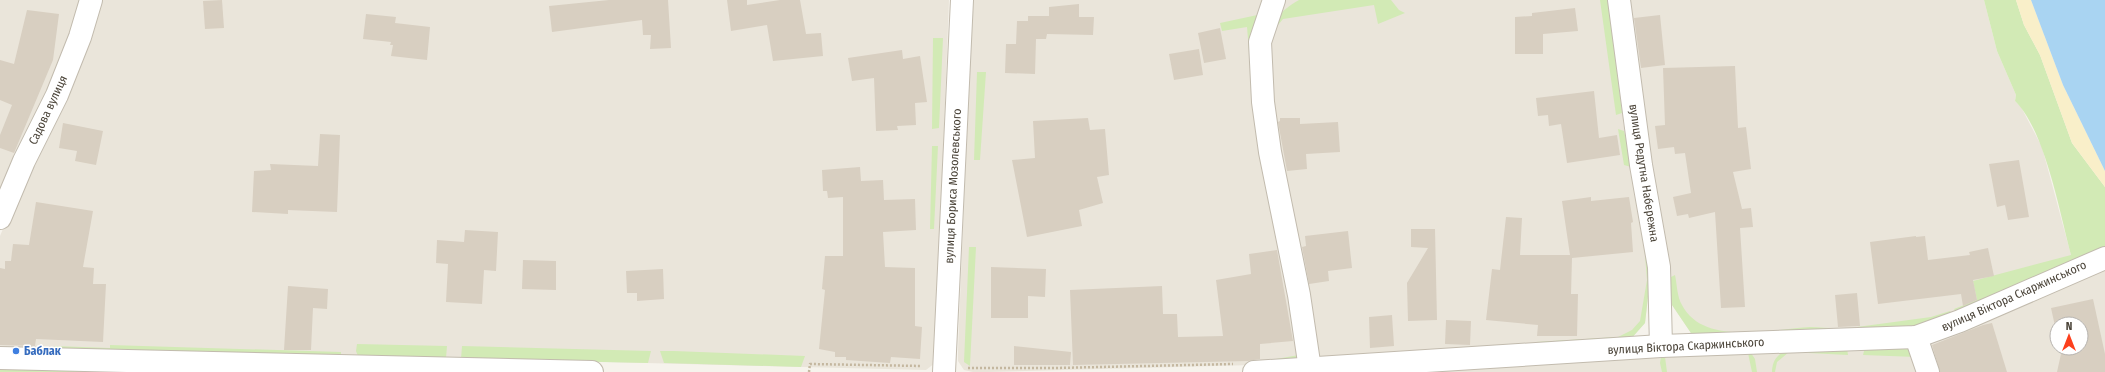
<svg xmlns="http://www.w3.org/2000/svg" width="2105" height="372" viewBox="0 0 2105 372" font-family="'Fira Sans Condensed',sans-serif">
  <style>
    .residential { fill: #eae5da; fill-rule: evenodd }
    .green { fill: #d2eab5 }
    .sand { fill: #f9efc9 }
    .water { fill: #a9d4f2 }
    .building { fill: #d8cfc1 }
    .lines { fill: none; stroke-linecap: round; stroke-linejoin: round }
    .minor-casing { stroke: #c2bbae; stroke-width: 24 }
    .path { stroke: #c4b79f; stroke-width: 2.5; stroke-dasharray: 2 2; stroke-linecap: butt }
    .minor { stroke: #fff; stroke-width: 22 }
    .shop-dot { fill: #3f7fe0; stroke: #fff; stroke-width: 1.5 }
    .labels { text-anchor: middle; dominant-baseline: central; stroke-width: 3; stroke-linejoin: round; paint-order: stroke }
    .street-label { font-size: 12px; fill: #4b4439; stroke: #fff }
    .shop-label { font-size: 12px; font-weight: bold; fill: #366cbe; stroke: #fff; text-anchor: start }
  </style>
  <rect width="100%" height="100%" fill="#f6f3ec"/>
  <g class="residential">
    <path d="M0,0H85L78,28L0,202Z"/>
    <path d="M99,0H949L935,363L926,370L0,347V236Z"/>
    <path d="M972,0H1609L1625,135L1637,185L1650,279L1645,323L1629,341L1287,364L988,372H973L964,370L958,361V350Z"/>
    <path d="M1627,0H1984L1997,51L2016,95L2015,101L2021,107L2042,147L2071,255L2074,259L1932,326L1693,336L1672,305Z"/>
    <path d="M2105,267V372H1933L1924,342ZM2057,324H2081V348H2057Z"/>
    <path d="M1909,344L1924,372H1350Z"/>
  </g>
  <g class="green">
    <path d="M1299,0H1391L1399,10L1405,13L1378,24L1374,5L1283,19L1273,31L1264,49C1274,23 1273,15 1299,0Z"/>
    <path d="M1600,0H1609V5L1622,113L1616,115Z"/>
    <path d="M1984,0H2016L2024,25L2040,55L2072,143L2105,187V253L1958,316L1954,309L1977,300L1973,281L2071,255C2060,214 2045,130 2015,101L2016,95L1997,51Z"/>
    <path d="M1262,14L1260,31L1255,40L1254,72L1258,107L1294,299L1302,354L1297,359L1276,361V359L1299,355C1295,330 1293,304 1288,280C1273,195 1253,113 1247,27L1222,31L1220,23Z"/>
    <path d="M933,38H943L939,128L932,129Z"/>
    <path d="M977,72H986L980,160H974Z"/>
    <path d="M1618,129L1624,131L1637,185L1631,167L1624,165Z"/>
    <path d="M932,146H938L934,229H930Z"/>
    <path d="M1644,243L1650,279L1645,323L1629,341L1538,345L1536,342L1618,337L1632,330L1640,321L1647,280Z"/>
    <path d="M969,247H976L970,366L964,362Z"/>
    <path d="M1675,275C1677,284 1677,297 1682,305C1704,347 1773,329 1810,327C1822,327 1833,329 1844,328V333L1693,336L1672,305L1668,284L1671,277Z"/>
    <path d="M1950,311L1954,318L1932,326L1860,332L1857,327L1931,317Z"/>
    <path d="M357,344L447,346L446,358L358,356L356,351Z"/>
    <path d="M1909,344L1916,357L1863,355L1865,347Z"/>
    <path d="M110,345L341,352V356L57,349L54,346L110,348Z"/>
    <path d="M462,346L651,351L648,363L461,359Z"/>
    <path d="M1847,348L1848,355L1789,352L1777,362L1775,372H1772C1772,366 1774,359 1779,355C1790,345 1831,348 1847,348Z"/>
    <path d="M1749,350L1755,359L1757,372H1752L1748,353L1665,357L1667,372H1662L1660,363L1662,352Z"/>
    <path d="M660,351H674L805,356L801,367L664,363Z"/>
    <path d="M0,368L102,371V372H0Z"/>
  </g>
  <path class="sand" d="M2016,0H2031L2063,85L2105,171V187L2072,143L2040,55L2024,25Z"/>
  <path class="water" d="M2031,0H2105V171L2063,85Z"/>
  <g class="building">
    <path d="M222,0L224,28L205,29L203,1Z"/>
    <path d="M609,0H668L671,48L650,49L651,35H643L642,20L552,32L549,6Z"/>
    <path d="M727,0H747V5L780,0H800L806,34L821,33L823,56L773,61L767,25L731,31Z"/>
    <path d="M1079,4V17H1094L1093,35L1047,34L1046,39H1036L1035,74L1005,73L1006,44H1016L1017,21H1028V16H1049V7Z"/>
    <path d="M1575,8L1578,31L1543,34V54H1515V17L1532,16V13Z"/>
    <path d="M27,10L59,14L53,60L14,153L0,148V135L12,105L0,100V60L14,64Z"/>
    <path d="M366,14L396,17L395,23L430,27L427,60L391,56L393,45H390L391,42L363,39Z"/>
    <path d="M1660,15L1665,65L1641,68L1634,18Z"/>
    <path d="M1220,28L1226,59L1204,63L1198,33Z"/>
    <path d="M1199,49L1203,75L1174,80L1169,54Z"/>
    <path d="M902,50L903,59L920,56L927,102L915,103L916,125L897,126L898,130L876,131L874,78L852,81L848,58Z"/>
    <path d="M1735,66L1738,128L1746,127L1751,169L1733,172L1742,209L1751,208L1753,227L1740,228L1745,307L1721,308L1715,212L1689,218L1688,214L1677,216L1673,197L1691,193L1685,153L1675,154L1674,147L1658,149L1655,126L1665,125L1663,68Z"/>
    <path d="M1594,91L1599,138L1617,135L1620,155L1567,163L1561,124L1549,126L1548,115L1538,116L1536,98Z"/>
    <path d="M1088,118L1090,130L1105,129L1109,175L1097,177L1103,203L1079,210L1082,226L1027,237L1012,160L1035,158L1033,121Z"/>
    <path d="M1280,118H1300V124L1338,122L1340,152L1306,154L1307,169L1287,171L1278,122L1280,121Z"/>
    <path d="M63,123L103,131L96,165L75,161L77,151L59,148Z"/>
    <path d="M320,134L340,135L337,212L288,210V214L252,212L254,171L271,170L270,164L318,166Z"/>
    <path d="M2019,160L2029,217L2008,220L2005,205L1997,207L1989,164Z"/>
    <path d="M860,167L861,181L883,180L884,200L915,199L916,230L883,232L885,267L915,268V326L922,327L920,359L891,357L890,363L846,360V357H835V352L819,349L825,290L822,289L825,256H843V197L828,198L827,191H823L822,170Z"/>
    <path d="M1591,197V201L1629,197L1633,222L1631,223L1633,252L1572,258L1571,294H1578L1577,336H1537L1538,325L1486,320L1492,269L1500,270L1506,217L1522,218L1520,255H1570L1562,201Z"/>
    <path d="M36,202L93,211L83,267L94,268L93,284H106L103,342L36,339L35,346L0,345V268L5,269V261H11L13,244L29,245Z"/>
    <path d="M1411,229H1435L1437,320L1408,321L1407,283L1428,248L1411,247Z"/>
    <path d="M465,230L498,232L496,271L484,270L482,304L446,302L448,264L436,263L437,240L464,242Z"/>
    <path d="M1348,231L1352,268L1328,271L1329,281L1309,284L1302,247L1306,246L1305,236Z"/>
    <path d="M1916,236V237L1925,236L1928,260L1970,255L1969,252L1988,248L1994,276L1973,280L1977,300L1963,306L1961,294L1878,304L1870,242Z"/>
    <path d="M1277,250L1293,341L1260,344V359L1248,361L1073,365L1070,290L1162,286L1163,314H1177L1178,337L1223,336L1216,280L1251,274L1249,254Z"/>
    <path d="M523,260L556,261V290L522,289Z"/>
    <path d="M991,267L1046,269L1045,297L1028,296V318H991Z"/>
    <path d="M663,269L664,299L637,301V293H627L626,271Z"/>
    <path d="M288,286L328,289L327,309L313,308L311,350H284Z"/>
    <path d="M1857,293L1860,326L1838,327L1835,295Z"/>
    <path d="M2093,299L2105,354V372H2057L2061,354L2060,348H2081V324H2057V335L2051,308Z"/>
    <path d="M1392,315L1394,346L1370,348L1369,317Z"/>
    <path d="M1446,320L1471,321L1470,345L1445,344Z"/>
    <path d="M1992,323L2007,372H1940L1932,345L1983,325Z"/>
    <path d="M1014,346L1071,352L1070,365H1014Z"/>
  </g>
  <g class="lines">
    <defs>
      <g id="minor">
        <path d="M1274,0L1260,42L1263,102L1270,152L1299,295L1310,369"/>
        <path d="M1619,0L1641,165L1659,267L1661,346"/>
        <path d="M0,218L24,161L57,95L80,37L91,0"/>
        <path d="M1916,337L1928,372"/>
        <path d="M0,358L592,372"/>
        <path d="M944,372L962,0"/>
        <path d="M1254,372L1661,346L1916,337L1960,321L2105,258"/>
      </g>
    </defs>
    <use href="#minor" class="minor-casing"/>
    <g class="path">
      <path d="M968,368H1056L1233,364"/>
      <path d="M809,372L810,364L921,366"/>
    </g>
    <use href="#minor" class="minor"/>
  </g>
  <circle class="shop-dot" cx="16" cy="351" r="4"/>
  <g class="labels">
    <g class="street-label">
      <text transform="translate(48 110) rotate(-65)">Садова вулиця</text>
      <text transform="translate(1644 173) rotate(81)">вулиця Редутна Набережна</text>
      <text transform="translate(953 186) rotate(-87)">вулиця Бориса Мозолевського</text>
      <text transform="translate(2014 296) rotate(-24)">вулиця Віктора Скаржинського</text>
      <text transform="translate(1686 346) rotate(-3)">вулиця Віктора Скаржинського</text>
    </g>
    <g class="shop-label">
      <text x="24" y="351">Баблак</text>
    </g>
  </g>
  <g transform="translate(2069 336)"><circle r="19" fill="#ffffff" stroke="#b7b4b0"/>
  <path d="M0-3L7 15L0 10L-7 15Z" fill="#fc3f1d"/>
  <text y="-6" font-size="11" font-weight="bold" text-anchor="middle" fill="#4b4439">N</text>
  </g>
</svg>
